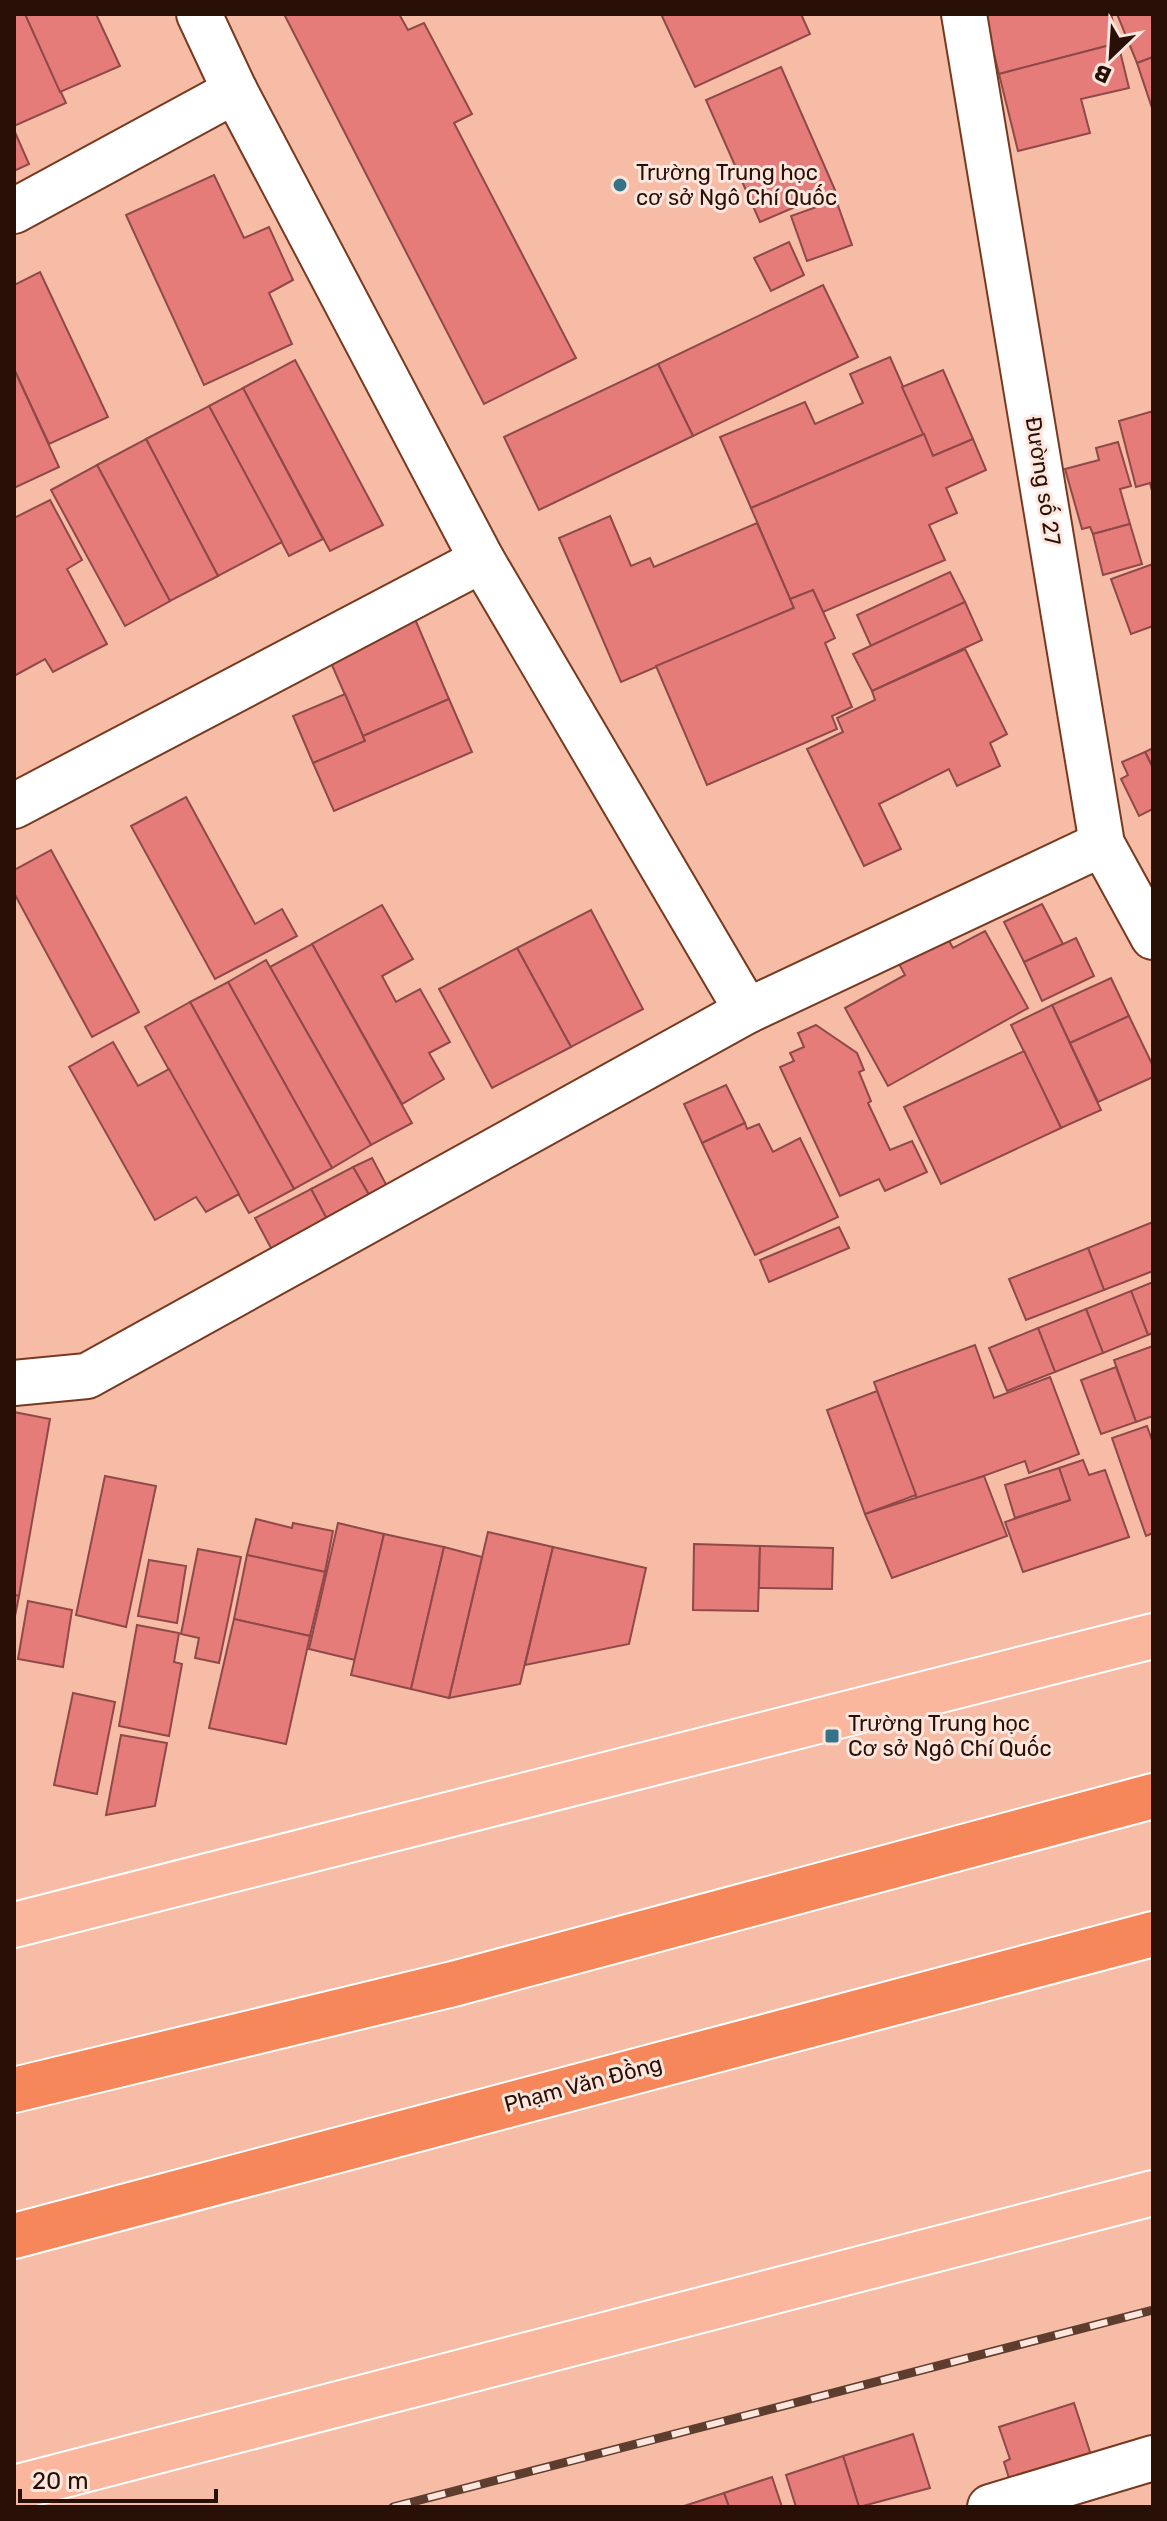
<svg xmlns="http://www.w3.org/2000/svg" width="1167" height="2521" viewBox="0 0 1167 2521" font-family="Rubik,sans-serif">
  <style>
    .building { fill: #e67c7a; stroke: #8e4948; stroke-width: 2 }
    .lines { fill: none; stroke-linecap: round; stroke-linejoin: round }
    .minor-casing { stroke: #773a20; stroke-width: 48 }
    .major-casing { stroke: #fff; stroke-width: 48 }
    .highway-casing { stroke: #fff; stroke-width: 48 }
    .minor { stroke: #fff; stroke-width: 44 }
    .major { stroke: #fab79d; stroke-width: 44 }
    .highway { stroke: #f6875b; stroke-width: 44 }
    .rail-casing { stroke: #5e3d2f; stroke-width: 9 }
    .rail { stroke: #fde6dd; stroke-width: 6; stroke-dasharray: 18; stroke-linecap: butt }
    .poi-dot { fill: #357488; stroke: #fde6dd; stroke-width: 3 }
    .labels { text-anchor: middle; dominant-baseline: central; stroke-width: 6; stroke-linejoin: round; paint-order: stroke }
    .poi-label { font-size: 22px; fill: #291006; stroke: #fde6dd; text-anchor: start }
    .street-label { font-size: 22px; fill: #291006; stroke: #fde6dd }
  </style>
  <rect width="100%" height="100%" fill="#f7bca5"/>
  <g class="building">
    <path d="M14,14H25L66,103L14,126Z"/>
    <path d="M25,14H96L120,66L60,92Z"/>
    <path d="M284,14H399L408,30L424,23L472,114L454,123L576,358L484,404Z"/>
    <path d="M661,14H801L810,34L695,87Z"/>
    <path d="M984,14H1111L1118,43L999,74Z"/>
    <path d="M1117,14H1153V57L1137,63Z"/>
    <path d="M1118,43L1129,88L1081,99L1090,133L1018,151L999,74Z"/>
    <path d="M1153,57V111L1137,63Z"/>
    <path d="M781,67L835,190L760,222L706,100Z"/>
    <path d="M14,130L29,164L14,171Z"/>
    <path d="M214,175L244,238L269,227L293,280L269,293L292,344L204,385L126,215Z"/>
    <path d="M836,200L852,245L807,261L791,216Z"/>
    <path d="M789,242L804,275L771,291L754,258Z"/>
    <path d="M40,272L108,417L49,444L14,369V285Z"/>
    <path d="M823,285L858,357L693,436L658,364Z"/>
    <path d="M890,357L924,434L751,508L720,437L805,402L815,424L863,403L850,374Z"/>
    <path d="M295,360L383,525L330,551L243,388Z"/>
    <path d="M658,364L693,436L539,510L504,437Z"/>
    <path d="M14,369L59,467L14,488Z"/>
    <path d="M943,370L973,439L933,456L902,387Z"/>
    <path d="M243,388L323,539L289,556L209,406Z"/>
    <path d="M209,406L282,542L218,576L146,439Z"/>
    <path d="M1153,411V495L1150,483L1136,487L1119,421Z"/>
    <path d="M924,434L933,456L973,439L986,470L946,488L957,513L929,525L945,560L823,612L813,590L790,599L751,508Z"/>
    <path d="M146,439L218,576L170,601L97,465Z"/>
    <path d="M1118,442L1131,486L1120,489L1130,524L1093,534L1090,527L1082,529L1065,469L1099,460L1096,448Z"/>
    <path d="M97,465L170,601L125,626L51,490Z"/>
    <path d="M50,500L82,560L67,569L107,644L53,672L45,659L14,676V518Z"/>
    <path d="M610,516L631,566L650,558L654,567L757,523L794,608L621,682L559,538Z"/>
    <path d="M1130,524L1142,564L1103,575L1093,534Z"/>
    <path d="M1153,564V626L1131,634L1111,579Z"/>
    <path d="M950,572L965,602L871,646L857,615Z"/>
    <path d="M813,590L835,638L825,643L852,707L832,716L837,729L707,785L656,666L794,608L790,599Z"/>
    <path d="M965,602L982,640L872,691L853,654Z"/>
    <path d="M415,619L449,699L363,736L328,656Z"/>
    <path d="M965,649L1007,734L990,743L1000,766L957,786L949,769L879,804L901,849L864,866L807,749L843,732L837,718L875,700L872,691Z"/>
    <path d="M345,694L365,741L313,763L293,716Z"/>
    <path d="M449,699L472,752L334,811L313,763L365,741L363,736Z"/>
    <path d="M1153,748V768L1145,752Z"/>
    <path d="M1145,752L1153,768V809L1139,816L1121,779L1128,775L1122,762Z"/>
    <path d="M186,797L255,924L282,909L297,936L215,979L131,826Z"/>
    <path d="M51,850L139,1012L92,1037L14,893V870Z"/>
    <path d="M1042,904L1063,944L1024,962L1004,922Z"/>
    <path d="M382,905L413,959L382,976L396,1002L420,989L450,1042L429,1053L444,1079L402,1104L312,944Z"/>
    <path d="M591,910L643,1009L571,1047L517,948Z"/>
    <path d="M985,931L1028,1008L888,1086L845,1008L905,975L899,964L947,937L953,948Z"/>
    <path d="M1076,938L1094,976L1042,1001L1024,962Z"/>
    <path d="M312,944L412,1123L371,1145L270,967Z"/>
    <path d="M517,948L571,1047L492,1088L439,989Z"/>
    <path d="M266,960L371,1145L332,1168L228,982Z"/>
    <path d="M1111,978L1129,1016L1070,1043L1052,1005Z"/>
    <path d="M228,982L332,1168L294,1189L190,1002Z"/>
    <path d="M190,1002L294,1189L249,1213L145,1027Z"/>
    <path d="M1052,1005L1101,1110L1061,1128L1011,1025Z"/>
    <path d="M1129,1016L1153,1066V1077L1098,1102L1070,1043Z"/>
    <path d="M816,1025L857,1053L864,1070L859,1072L871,1101L868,1103L890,1150L912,1141L927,1172L885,1191L879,1179L840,1196L780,1067L794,1061L790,1053L804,1047L798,1033Z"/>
    <path d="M113,1042L138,1086L169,1069L239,1194L206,1212L196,1197L155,1220L69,1067Z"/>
    <path d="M1024,1051L1061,1128L941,1184L904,1107Z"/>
    <path d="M726,1085L745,1123L702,1143L684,1104Z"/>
    <path d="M745,1123L747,1129L759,1124L773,1152L800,1138L838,1217L755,1255L702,1143Z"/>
    <path d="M372,1158L389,1190L372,1200L353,1167Z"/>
    <path d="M353,1167L372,1200L328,1221L311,1189Z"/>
    <path d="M311,1189L328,1221L272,1250L255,1218Z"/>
    <path d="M1153,1222V1271L1104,1290L1088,1248Z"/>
    <path d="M839,1227L849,1248L769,1282L760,1260Z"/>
    <path d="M1088,1248L1104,1290L1026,1320L1009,1279Z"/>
    <path d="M1153,1282V1333L1148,1335L1131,1291Z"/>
    <path d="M1131,1291L1148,1335L1103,1353L1086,1309Z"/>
    <path d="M1086,1309L1103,1353L1055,1372L1038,1328Z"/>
    <path d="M1038,1328L1055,1372L1007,1391L989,1348Z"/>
    <path d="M975,1345L994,1398L1050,1377L1079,1454L1029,1473L1025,1461L917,1500L874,1382Z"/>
    <path d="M1153,1346V1416L1136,1422L1114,1360Z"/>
    <path d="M1116,1367L1136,1422L1101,1434L1081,1380Z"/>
    <path d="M877,1391L916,1495L865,1514L827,1410Z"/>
    <path d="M14,1412L50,1419L19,1596L14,1595Z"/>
    <path d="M1147,1426L1153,1443V1533L1146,1536L1112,1438Z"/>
    <path d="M1083,1460L1089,1475L1105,1470L1129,1537L1023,1572L1005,1522L1070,1500L1059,1468Z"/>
    <path d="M1059,1468L1070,1500L1015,1518L1005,1485Z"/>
    <path d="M105,1476L156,1486L126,1627L76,1615Z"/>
    <path d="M984,1476L1007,1536L892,1578L865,1514Z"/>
    <path d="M256,1519L292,1528L293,1523L333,1531L325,1572L247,1555Z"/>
    <path d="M338,1523L384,1534L355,1660L309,1649Z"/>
    <path d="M488,1532L553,1547L520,1684L449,1698Z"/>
    <path d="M384,1534L444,1547L411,1689L351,1675Z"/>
    <path d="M694,1544L760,1546L758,1611L693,1610Z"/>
    <path d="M760,1546L833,1548L832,1589L759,1588Z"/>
    <path d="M444,1547L482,1557L449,1698L411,1689Z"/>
    <path d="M553,1547L646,1568L629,1644L525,1665Z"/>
    <path d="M198,1549L241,1557L219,1663L195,1658L199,1638L181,1634Z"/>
    <path d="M247,1555L325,1572L310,1636L234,1619Z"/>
    <path d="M149,1560L186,1566L177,1623L138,1616Z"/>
    <path d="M14,1595L19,1596L14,1621Z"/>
    <path d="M28,1601L72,1610L63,1667L18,1659Z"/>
    <path d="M234,1619L310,1636L286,1744L209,1728Z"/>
    <path d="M137,1625L179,1633L174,1662L182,1664L169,1736L119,1726Z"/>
    <path d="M73,1693L115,1702L97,1794L54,1785Z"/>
    <path d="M121,1735L167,1743L155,1806L106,1815Z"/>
    <path d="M1074,2403L1094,2464L1013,2491L1004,2462L1010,2459L999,2427Z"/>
    <path d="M913,2434L930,2488L859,2507L843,2456Z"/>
    <path d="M843,2456L859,2507H796L786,2475Z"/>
    <path d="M772,2477L782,2507H729L724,2493Z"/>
    <path d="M724,2493L729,2507H681Z"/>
  </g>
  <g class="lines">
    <defs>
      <g id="minor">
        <path d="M199,14L235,91L482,560L747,1011"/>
        <path d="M964,14L1102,844L1153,937"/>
        <path d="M14,211L235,91"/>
        <path d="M14,806L482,560"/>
        <path d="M14,1383L87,1376L747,1011L1102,844"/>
        <path d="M990,2507L1153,2458"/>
      </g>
      <g id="major">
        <path d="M14,1925L1153,1636"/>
        <path d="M14,2488L1153,2193"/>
      </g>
      <g id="highway">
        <path d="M14,2090L453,1984L1153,1796"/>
        <path d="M14,2236L1153,1934"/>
      </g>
    </defs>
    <use href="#minor" class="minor-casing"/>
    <use href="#major" class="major-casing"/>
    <use href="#highway" class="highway-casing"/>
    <use href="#minor" class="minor"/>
    <use href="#major" class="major"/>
    <use href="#highway" class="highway"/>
    <defs>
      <path id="rail" d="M393,2507L1153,2310"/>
    </defs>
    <use href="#rail" class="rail-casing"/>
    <use href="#rail" class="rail"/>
  </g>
  <g class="poi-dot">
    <circle cx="620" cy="185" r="8"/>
    <rect x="824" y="1728" width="16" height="16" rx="4"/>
  </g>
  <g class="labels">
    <g class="poi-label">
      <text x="636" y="172">Trường Trung học<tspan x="636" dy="25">cơ sở Ngô Chí Quốc</tspan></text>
      <text x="848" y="1723">Trường Trung học<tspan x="848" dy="25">Cơ sở Ngô Chí Quốc</tspan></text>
    </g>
    <g class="street-label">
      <text transform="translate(1043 481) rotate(81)">Đường số 27</text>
      <text transform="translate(583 2084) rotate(-15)">Phạm Văn Đồng</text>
    </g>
  </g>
  <rect width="1167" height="2521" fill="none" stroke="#291006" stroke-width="32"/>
  <g transform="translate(1111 56) rotate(205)" stroke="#fde6dd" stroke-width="6" paint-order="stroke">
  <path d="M0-6L14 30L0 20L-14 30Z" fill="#291006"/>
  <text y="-12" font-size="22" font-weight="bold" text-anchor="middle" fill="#291006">B</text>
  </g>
  <path d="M20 2489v12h196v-12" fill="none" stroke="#291006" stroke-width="4"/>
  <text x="32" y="2489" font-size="24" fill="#291006" stroke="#fde6dd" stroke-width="6" paint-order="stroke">20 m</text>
</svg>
